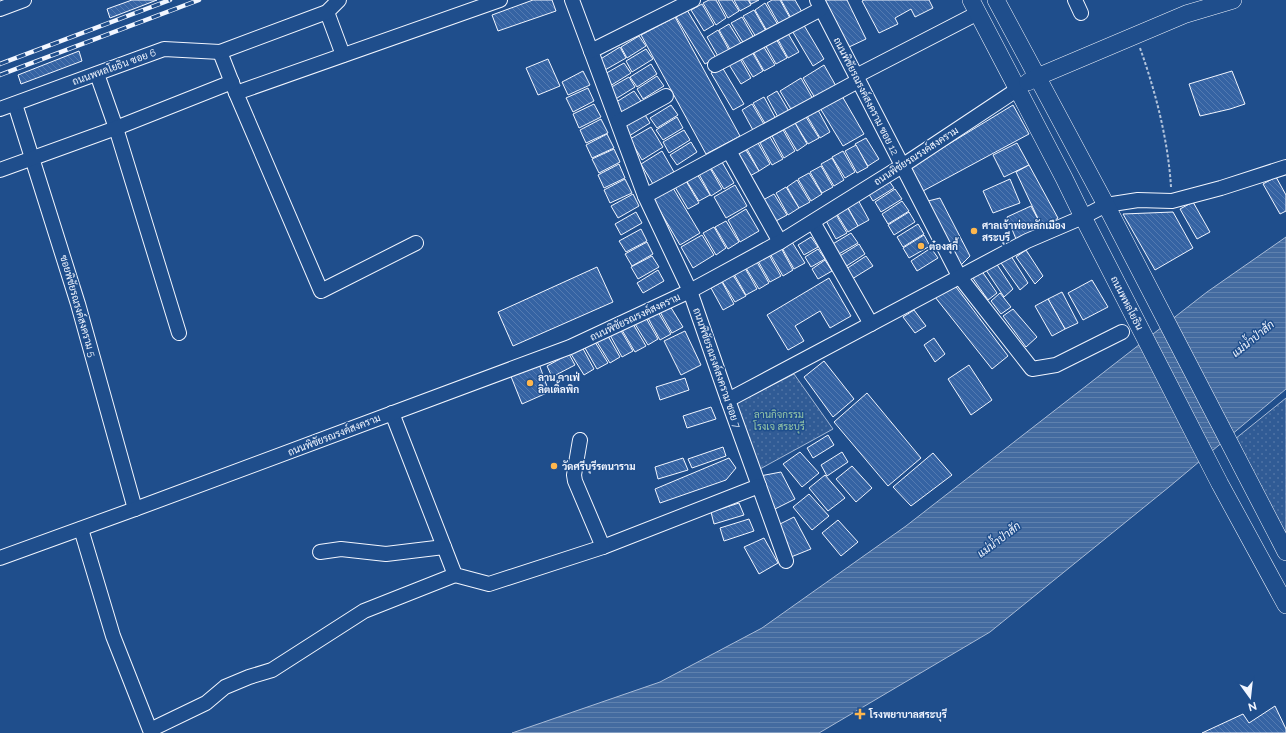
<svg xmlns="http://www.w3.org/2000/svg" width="1286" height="733" viewBox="0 0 1286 733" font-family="Raleway,Sarabun,sans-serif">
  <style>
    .park { fill: url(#park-dots); stroke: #a8bbd7 }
    .water { fill: url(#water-rules); stroke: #a8bbd7 }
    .building { fill: url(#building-back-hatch); stroke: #f2f6ff }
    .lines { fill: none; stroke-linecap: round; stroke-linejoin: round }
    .minor-casing { stroke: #f2f6ff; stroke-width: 16 }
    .major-casing { stroke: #f2f6ff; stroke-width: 18 }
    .path { stroke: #b3c4dc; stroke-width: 2; stroke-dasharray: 3 2; stroke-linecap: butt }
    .minor { stroke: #1f4e8c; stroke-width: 14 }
    .major { stroke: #1f4e8c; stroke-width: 17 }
    .rail-casing { stroke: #f2f6ff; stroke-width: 4.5 }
    .rail { stroke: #1f4e8c; stroke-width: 3; stroke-dasharray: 9; stroke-linecap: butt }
    .poi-dot { fill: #ffb74d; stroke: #1f4e8c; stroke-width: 1.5 }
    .labels { text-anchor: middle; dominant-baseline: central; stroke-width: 3; stroke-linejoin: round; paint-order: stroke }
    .street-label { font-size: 10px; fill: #f2f6ff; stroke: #1f4e8c }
    .poi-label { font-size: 10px; font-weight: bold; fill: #f2f6ff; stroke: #1f4e8c; text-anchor: start }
    .park-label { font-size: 10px; fill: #97c8a6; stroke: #1f4e8c }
    .water-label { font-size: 11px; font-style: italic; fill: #f2f6ff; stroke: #1f4e8c }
  </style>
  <defs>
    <pattern id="park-dots" width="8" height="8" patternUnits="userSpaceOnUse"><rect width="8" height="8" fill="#305b95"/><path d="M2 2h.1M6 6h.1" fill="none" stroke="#4e73a5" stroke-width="1.8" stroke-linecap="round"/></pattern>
    <pattern id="water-rules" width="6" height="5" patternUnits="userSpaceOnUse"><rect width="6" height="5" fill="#446ba0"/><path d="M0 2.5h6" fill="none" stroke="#5f81ae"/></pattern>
    <pattern id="building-back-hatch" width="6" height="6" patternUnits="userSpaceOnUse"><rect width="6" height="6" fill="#3563a3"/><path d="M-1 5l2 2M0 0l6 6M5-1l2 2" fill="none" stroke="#537ab1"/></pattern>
  </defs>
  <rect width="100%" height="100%" fill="#1f4e8c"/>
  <g class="park">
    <path d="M794,374L833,429L760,469L736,403Z"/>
    <path d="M1286,398V531L1285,532L1235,439Z"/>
  </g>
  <path class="water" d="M1286,237V389L1169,487L990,632L819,733H512L660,682L762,628L906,526L1207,292Z"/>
  <g class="building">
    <path d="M132,0H157L110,18L107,9Z"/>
    <path d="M533,0H552L556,11L498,31L492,15Z"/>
    <path d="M709,0H716L726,18L716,25L703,3Z"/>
    <path d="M718,0H732L739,11L728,18Z"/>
    <path d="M734,0H748L751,5L740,11Z"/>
    <path d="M749,0H759L751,4Z"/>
    <path d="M772,0H780L790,18L779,24L767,3Z"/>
    <path d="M781,0H795L802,12L791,18Z"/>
    <path d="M825,0H847L866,39L849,47Z"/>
    <path d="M864,0H929L933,8L915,17L911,9L895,18L898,24L879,33L862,1Z"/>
    <path d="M765,3L778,25L767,31L755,10Z"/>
    <path d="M702,4L714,25L704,31L691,10Z"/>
    <path d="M687,10L716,58L705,64L676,17Z"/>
    <path d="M754,10L766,31L756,37L743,16Z"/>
    <path d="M675,17L740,136L706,154L641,35Z"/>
    <path d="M742,17L754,38L744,44L731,23Z"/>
    <path d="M802,22L824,59L813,66L791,29Z"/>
    <path d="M729,24L742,45L731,51L719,30Z"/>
    <path d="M718,30L730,52L719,58L707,37Z"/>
    <path d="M786,30L799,52L788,58L776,36Z"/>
    <path d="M639,36L646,46L627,58L621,47Z"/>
    <path d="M775,37L787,58L776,64L764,43Z"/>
    <path d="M762,44L775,65L764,71L752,50Z"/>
    <path d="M620,47L626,58L605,70L599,60Z"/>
    <path d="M646,49L653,59L632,72L626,61Z"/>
    <path d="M751,50L763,71L753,77L740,56Z"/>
    <path d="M79,51L82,61L21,84L18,75Z"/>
    <path d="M739,57L751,78L741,84L728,63Z"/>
    <path d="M548,59L560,86L538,95L526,68Z"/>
    <path d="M624,63L631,73L610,86L603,75Z"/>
    <path d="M651,64L657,74L637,87L630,77Z"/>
    <path d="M824,65L836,86L815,98L803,78Z"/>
    <path d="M722,67L744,104L733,110L711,73Z"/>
    <path d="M583,71L590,85L568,95L562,82Z"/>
    <path d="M1232,71L1245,104L1230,109L1200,116L1189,84Z"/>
    <path d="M657,76L664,86L643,99L637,89Z"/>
    <path d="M629,77L635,87L614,100L608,89Z"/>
    <path d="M801,78L813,99L792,111L780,91Z"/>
    <path d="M588,88L594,101L573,112L566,98Z"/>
    <path d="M634,91L641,101L620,114L613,104Z"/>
    <path d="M777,91L790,113L779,119L767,97Z"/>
    <path d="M842,96L864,134L843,146L820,108Z"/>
    <path d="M764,97L776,119L766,125L753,103Z"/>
    <path d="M594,104L601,117L579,128L573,114Z"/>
    <path d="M752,104L765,126L754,132L742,110Z"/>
    <path d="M671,105L678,115L657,128L650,118Z"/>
    <path d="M1013,105L1029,134L923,191L911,167Z"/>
    <path d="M818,110L830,132L820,138L807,116Z"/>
    <path d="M644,113L650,123L629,136L623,126Z"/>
    <path d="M677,117L683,128L663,140L656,130Z"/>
    <path d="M806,117L819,138L808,144L795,123Z"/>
    <path d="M601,119L608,133L586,143L580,130Z"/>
    <path d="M795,123L807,144L797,151L784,129Z"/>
    <path d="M651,127L663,147L642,160L630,139Z"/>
    <path d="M684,130L690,140L669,153L663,142Z"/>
    <path d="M783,130L795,151L784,158L772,136Z"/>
    <path d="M607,134L614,148L592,158L586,145Z"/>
    <path d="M770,137L783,159L772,165L760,143Z"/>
    <path d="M866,138L879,159L868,166L855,144Z"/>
    <path d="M691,142L697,152L677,165L670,155Z"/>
    <path d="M758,143L770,164L759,171L747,149Z"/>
    <path d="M1017,143L1029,165L1004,177L993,155Z"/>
    <path d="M856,145L868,167L857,173L845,151Z"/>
    <path d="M614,149L620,162L599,173L592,159Z"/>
    <path d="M746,150L759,171L748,177L735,156Z"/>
    <path d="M662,151L674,172L653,184L641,164Z"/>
    <path d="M843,151L855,172L845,178L832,157Z"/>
    <path d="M832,158L844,180L834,186L821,164Z"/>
    <path d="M722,162L734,183L724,189L711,168Z"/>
    <path d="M619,164L625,178L604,188L598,175Z"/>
    <path d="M1029,165L1058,218L1043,229L1016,172Z"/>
    <path d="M821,166L833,187L822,193L810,172Z"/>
    <path d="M710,168L722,189L711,196L699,174Z"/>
    <path d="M809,173L822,194L811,201L798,179Z"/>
    <path d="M697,174L710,195L699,201L686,180Z"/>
    <path d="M1276,177L1286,195V211L1280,214L1263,184Z"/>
    <path d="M887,178L894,188L873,201L867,191Z"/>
    <path d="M625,179L632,193L610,203L604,190Z"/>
    <path d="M1010,179L1020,203L993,213L983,191Z"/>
    <path d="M797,180L810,202L799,208L787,187Z"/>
    <path d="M686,181L699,203L688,209L675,187Z"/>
    <path d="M735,185L747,206L726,218L714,197Z"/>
    <path d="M786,187L799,208L788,215L776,193Z"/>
    <path d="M673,188L700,233L680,245L653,199Z"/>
    <path d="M895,189L902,199L881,212L875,202Z"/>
    <path d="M633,194L639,206L618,218L611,206Z"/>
    <path d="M774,194L787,215L776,221L763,200Z"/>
    <path d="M857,198L869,220L858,226L846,204Z"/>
    <path d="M940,198L970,256L961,265L928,201Z"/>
    <path d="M902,201L909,211L888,224L882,214Z"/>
    <path d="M1193,202L1210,232L1197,239L1180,209Z"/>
    <path d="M846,205L858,226L848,232L835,211Z"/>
    <path d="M1031,206L1043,229L1016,239L1007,217Z"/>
    <path d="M746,209L759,231L740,242L728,220Z"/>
    <path d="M834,211L847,233L836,239L824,217Z"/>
    <path d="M636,212L642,223L621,235L615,224Z"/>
    <path d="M909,212L915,222L894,235L888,225Z"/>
    <path d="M1173,212L1193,248L1155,270L1123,214Z"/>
    <path d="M726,221L739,242L728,249L715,227Z"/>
    <path d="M918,224L924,234L903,247L897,237Z"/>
    <path d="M714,227L726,248L716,255L703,233Z"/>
    <path d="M641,229L647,241L626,252L619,241Z"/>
    <path d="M851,233L858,243L837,255L831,245Z"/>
    <path d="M702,235L714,255L693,268L681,247Z"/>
    <path d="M924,235L930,246L909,258L903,248Z"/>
    <path d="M811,237L818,247L804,255L798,245Z"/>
    <path d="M647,242L653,254L632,266L625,254Z"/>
    <path d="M792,242L805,263L794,269L782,248Z"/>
    <path d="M859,244L865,254L845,267L838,257Z"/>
    <path d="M781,248L793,270L783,276L770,254Z"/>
    <path d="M931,248L938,258L917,271L911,261Z"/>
    <path d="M818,249L825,259L811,267L805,257Z"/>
    <path d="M1026,250L1043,276L1035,284L1016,257Z"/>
    <path d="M769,255L781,276L770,282L758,261Z"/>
    <path d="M652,256L659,267L638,279L631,267Z"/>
    <path d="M866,256L873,266L852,279L846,269Z"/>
    <path d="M1011,256L1028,283L1020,290L1001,263Z"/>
    <path d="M825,260L832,271L818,279L812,269Z"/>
    <path d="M757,262L769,283L759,289L746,268Z"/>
    <path d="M996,263L1013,289L1004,297L986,270Z"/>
    <path d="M597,267L613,302L513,346L498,312Z"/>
    <path d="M979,267L997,293L988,300L970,274Z"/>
    <path d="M745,268L757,289L746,295L734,274Z"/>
    <path d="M658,270L664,281L643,293L637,283Z"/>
    <path d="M733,275L746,296L735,302L722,281Z"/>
    <path d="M829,278L851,316L830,328L820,311L795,326L804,341L788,350L767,315Z"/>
    <path d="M1092,280L1108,307L1083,320L1068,293Z"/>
    <path d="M722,282L734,304L723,310L711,288Z"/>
    <path d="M953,283L1008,356L992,369L935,297Z"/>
    <path d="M1062,292L1078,323L1065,329L1048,299Z"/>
    <path d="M1000,293L1011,307L1001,314L991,301Z"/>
    <path d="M1048,299L1065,329L1052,336L1035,306Z"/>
    <path d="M670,306L683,327L672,333L660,312Z"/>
    <path d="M1013,309L1037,337L1026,347L1003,316Z"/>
    <path d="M914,310L926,326L915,333L903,317Z"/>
    <path d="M658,312L671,334L660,340L648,318Z"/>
    <path d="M646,318L658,339L648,345L635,324Z"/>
    <path d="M633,324L646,346L635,352L622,330Z"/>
    <path d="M620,329L633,351L622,357L610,335Z"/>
    <path d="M685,331L701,365L681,375L664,341Z"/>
    <path d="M608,336L620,357L610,363L597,342Z"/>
    <path d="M934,338L945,354L935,362L924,345Z"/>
    <path d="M595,342L608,363L597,369L585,348Z"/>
    <path d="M582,347L594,369L584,375L571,354Z"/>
    <path d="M569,354L575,365L552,377L547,366Z"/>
    <path d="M824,361L854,399L833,417L804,377Z"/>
    <path d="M539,364L549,392L522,404L510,374Z"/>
    <path d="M969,365L992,400L971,415L948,379Z"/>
    <path d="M685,378L689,390L660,400L656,387Z"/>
    <path d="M867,393L921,458L888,486L834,422Z"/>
    <path d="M711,407L716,419L687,428L683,416Z"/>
    <path d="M828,435L834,445L813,458L807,448Z"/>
    <path d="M723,447L726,456L692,468L688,459Z"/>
    <path d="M800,452L819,473L802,487L783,464Z"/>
    <path d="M842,452L848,462L827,476L821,465Z"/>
    <path d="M933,453L952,475L911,506L893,487Z"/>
    <path d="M683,458L688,470L658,479L655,467Z"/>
    <path d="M729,458L736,468L726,480L660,503L655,489Z"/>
    <path d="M852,466L872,488L856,502L836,479Z"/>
    <path d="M781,472L795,499L775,509L760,476Z"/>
    <path d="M825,475L845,498L828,511L809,488Z"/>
    <path d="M809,494L829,516L812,530L793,507Z"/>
    <path d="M739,503L744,515L714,524L711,512Z"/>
    <path d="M794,517L811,549L791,557L778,525Z"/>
    <path d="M749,519L754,531L724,541L720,528Z"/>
    <path d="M838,520L858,542L841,556L822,533Z"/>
    <path d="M764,538L778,563L759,574L744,547Z"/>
    <path d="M1275,706L1286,729V733H1202L1243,714L1249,723Z"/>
  </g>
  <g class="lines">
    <defs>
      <g id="minor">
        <path d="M572,0L645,196L690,291L728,400L786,561"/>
        <path d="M817,0L959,276L1032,369L1056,365L1122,332"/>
        <path d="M1075,0L1081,13"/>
        <path d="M0,9L24,0"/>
        <path d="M327,12L343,55"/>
        <path d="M591,51L693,0"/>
        <path d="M220,52L236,93L500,0"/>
        <path d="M715,65L821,9"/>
        <path d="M97,74L116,128L179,333"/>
        <path d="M856,76L978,13"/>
        <path d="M236,93L321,291L416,243"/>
        <path d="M15,104L78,304L135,509"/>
        <path d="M0,109L164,49L220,52L327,12L339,0"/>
        <path d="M618,122L666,96"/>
        <path d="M729,151L780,242"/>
        <path d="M0,170L116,128L232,82"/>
        <path d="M645,196L858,81"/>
        <path d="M813,222L871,324"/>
        <path d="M728,400L1027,241L1083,217L1106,205L1138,200L1172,201L1221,188L1286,167"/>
        <path d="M392,413L455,575L489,584L603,547L759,486"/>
        <path d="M580,440L574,475L575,481L603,547"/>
        <path d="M81,529L113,636L150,730L206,703L225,687L249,677L272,670L364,611L455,575"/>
        <path d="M320,552L341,549L386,554L444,547"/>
        <path d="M0,558L135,509L570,347L690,291L780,242L902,166L1018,89"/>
      </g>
      <g id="major">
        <path d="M971,0L1064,178L1083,217L1220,484L1286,605"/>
        <path d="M996,0L1106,205L1286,552"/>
        <path d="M1028,82L1037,77L1186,14L1233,0"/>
      </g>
    </defs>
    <use href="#minor" class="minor-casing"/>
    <use href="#major" class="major-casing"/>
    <path class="path" d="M1140,48C1156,93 1168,140 1171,187"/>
    <use href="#minor" class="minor"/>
    <use href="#major" class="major"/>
    <defs>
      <g id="rail">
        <path d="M0,64L170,0"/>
        <path d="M0,75L199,0"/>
      </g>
    </defs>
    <use href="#rail" class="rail-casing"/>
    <use href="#rail" class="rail"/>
  </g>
  <g class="poi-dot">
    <circle cx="974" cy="231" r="4"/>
    <circle cx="921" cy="246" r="4"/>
    <circle cx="530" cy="383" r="4"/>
    <circle cx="554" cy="466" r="4"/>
    <path d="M858 708h4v4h4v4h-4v4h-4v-4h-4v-4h4z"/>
  </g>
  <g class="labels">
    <g class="street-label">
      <text transform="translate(114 67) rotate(-20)">ถนนพหลโยธิน ซอย 6</text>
      <text transform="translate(866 96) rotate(63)">ถนนพิชัยรณรงค์สงคราม ซอย 12</text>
      <text transform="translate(916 156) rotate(-33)">ถนนพิชัยรณรงค์สงคราม</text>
      <text transform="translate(1127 303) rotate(63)">ถนนพหลโยธิน</text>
      <text transform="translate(78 306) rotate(74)">ซอยพิชัยรณรงค์สงคราม 5</text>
      <text transform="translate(635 317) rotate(-25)">ถนนพิชัยรณรงค์สงคราม</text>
      <text transform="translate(717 368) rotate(71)">ถนนพิชัยรณรงค์สงคราม ซอย 7</text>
      <text transform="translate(334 435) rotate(-21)">ถนนพิชัยรณรงค์สงคราม</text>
    </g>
    <g class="poi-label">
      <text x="982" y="225">ศาลเจ้าพ่อหลักเมือง<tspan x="982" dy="12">สระบุรี</tspan></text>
      <text x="929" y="246">ต๋องสุกี้</text>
      <text x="538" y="377">ลาน คาเฟ่<tspan x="538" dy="12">ลิตเติ้ลพิก</tspan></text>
      <text x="562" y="466">วัดศรีบุรีรตนาราม</text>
      <text x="869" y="714">โรงพยาบาลสระบุรี</text>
    </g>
    <g class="park-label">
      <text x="779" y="414">ลานกิจกรรม<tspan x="779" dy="12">โรงเจ สระบุรี</tspan></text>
    </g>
    <g class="water-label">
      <text transform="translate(1253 339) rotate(-39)">แม่น้ำป่าสัก</text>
      <text transform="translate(999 540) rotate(-37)">แม่น้ำป่าสัก</text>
    </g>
  </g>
  <g transform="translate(1250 697) rotate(165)" stroke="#1f4e8c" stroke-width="3" paint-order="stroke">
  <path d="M0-3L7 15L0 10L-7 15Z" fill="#f2f6ff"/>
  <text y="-6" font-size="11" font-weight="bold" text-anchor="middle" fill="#f2f6ff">N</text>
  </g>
</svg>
